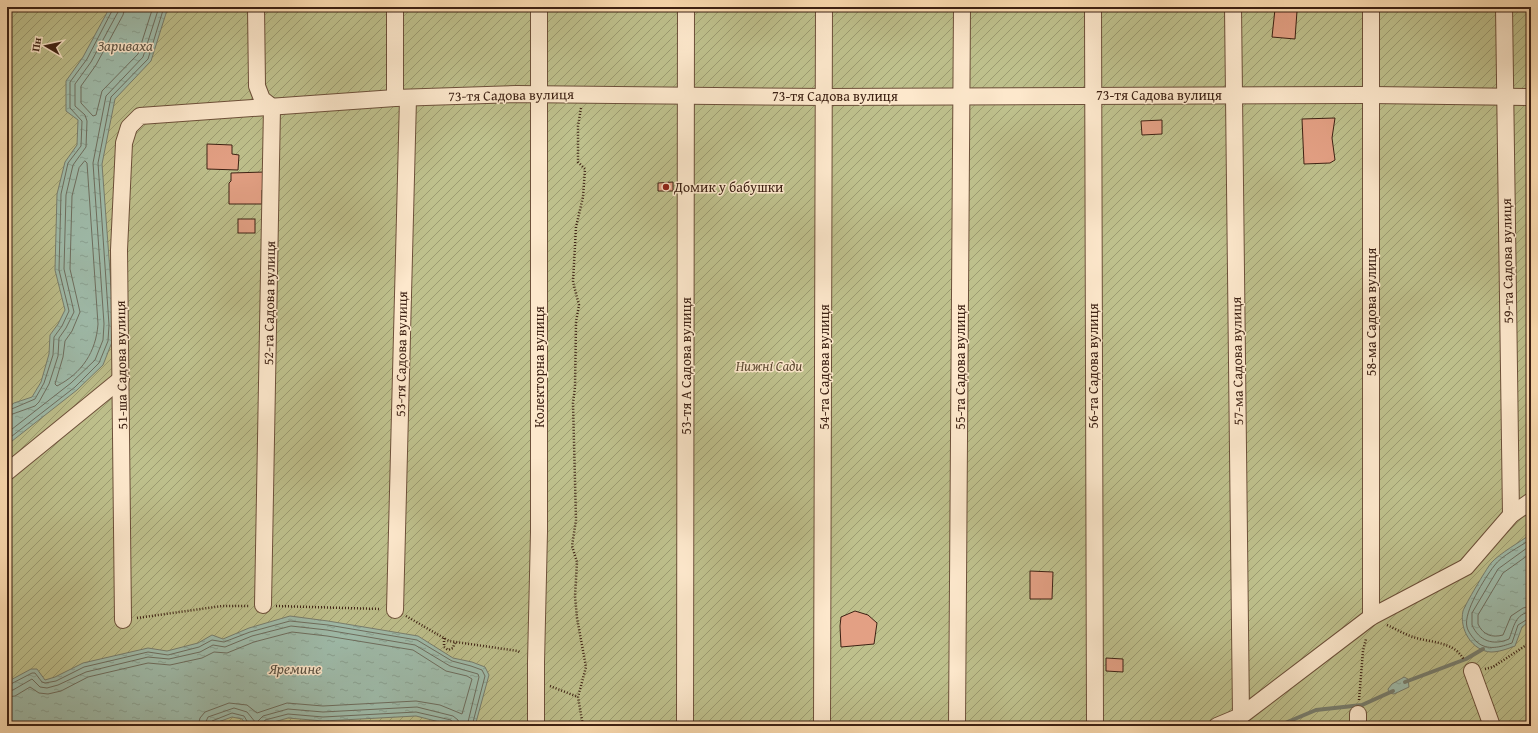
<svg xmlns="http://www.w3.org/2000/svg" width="1538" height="733" viewBox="0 0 1538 733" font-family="'Gentium Book Plus',serif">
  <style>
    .garden { fill: url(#garden-furrows); stroke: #7e7050 }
    .water { fill: url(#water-ripples); stroke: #787e6e }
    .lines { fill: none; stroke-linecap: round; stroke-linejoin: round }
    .shore { stroke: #6e6e5f; stroke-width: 1 }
    .stream { stroke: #787e6e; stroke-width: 4 }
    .building { fill: #e3a084; stroke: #3d2113 }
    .minor-casing { stroke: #6d503a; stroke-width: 18 }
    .path { stroke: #3d2113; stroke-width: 2.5; stroke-dasharray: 1 2; stroke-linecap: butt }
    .minor { stroke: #fde8cc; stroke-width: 16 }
    .poi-dot { fill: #8f2418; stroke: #fde8cc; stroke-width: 1.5 }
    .labels { text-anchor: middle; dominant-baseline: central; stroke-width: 3; stroke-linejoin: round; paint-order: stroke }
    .street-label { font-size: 14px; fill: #3d2113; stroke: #fde8cc }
    .poi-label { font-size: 14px; fill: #3d2113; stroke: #fde8cc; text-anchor: start }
    .park-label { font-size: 14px; font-style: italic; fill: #5d4931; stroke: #fde8cc }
    .water-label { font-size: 15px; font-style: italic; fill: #5a5041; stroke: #fde8cc }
  </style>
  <defs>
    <pattern id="garden-furrows" width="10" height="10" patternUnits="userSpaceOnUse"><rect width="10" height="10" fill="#bec08c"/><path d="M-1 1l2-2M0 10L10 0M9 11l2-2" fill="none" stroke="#9c9c71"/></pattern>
    <pattern id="water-ripples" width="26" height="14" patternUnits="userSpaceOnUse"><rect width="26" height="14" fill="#9fbcab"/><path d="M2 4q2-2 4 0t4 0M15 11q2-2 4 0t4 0" fill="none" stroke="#8aa192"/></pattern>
  </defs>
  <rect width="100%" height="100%" fill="#fcdcb1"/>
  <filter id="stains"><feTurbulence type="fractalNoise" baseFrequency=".005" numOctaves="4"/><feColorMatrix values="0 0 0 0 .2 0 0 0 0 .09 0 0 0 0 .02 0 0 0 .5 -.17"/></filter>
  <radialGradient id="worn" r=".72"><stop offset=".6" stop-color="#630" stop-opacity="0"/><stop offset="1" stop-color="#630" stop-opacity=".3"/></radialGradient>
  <rect class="garden" x="7" y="7" width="1524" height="719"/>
  <g class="water">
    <path d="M110,7H168L151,61L115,99L102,164L114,325L112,342L103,365L77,390L7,445V408L14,403L32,397L41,382L49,354L50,335L58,324L65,310L55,270L57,194L65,162L77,145L78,120L66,111V81L83,57Z"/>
    <path d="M1531,534V620L1522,627L1515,646C1507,649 1499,652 1491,652C1472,651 1459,629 1463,611C1466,603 1485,571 1491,563C1500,553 1520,542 1531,534Z"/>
    <path d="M290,616L328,621L418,636L453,658L472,662L485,667L489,675L475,726H455L416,716L323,721L288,718L260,726H247L242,719L232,717L207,726H7V682L31,669H37L45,680L55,677L83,663L148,648L167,651L198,643L212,635L223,639L249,628Z"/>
    <path d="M1404,677L1408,679L1409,687L1394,694L1389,693L1388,689L1392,684Z"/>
  </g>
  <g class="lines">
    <g class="shore">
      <path d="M125,7L123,15L96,65L81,86V103L93,116L96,115L102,91L138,54L153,7"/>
      <path d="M85,161L87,163L98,324C96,352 82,373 57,386L55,384L63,357L65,341L72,331L80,312L70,269L72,196L79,168Z"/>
      <path d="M7,411L35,399L44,383L53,355L54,337L62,326L69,311L59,270L61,194L68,163L81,146L82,121L70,108V82L87,59L114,7"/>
      <path d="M7,416L35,406L39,402L49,384L58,356L59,338L66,328L74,312L64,269L66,195L73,165L86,147L87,121L85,115L75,106V84L91,62L118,12L119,7"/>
      <path d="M7,433L71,383L95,360L103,340L104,324L93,163L106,96L143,57L159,7"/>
      <path d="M7,440L75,387L99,363L108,341L109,325L98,163L111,97L148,59L164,7"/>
      <path d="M1531,539C1520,547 1502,555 1494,566C1485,578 1463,612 1467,627C1468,632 1473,638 1477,642C1487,651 1501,647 1512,643L1518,625L1531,617"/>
      <path d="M1531,545L1498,569L1472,613V625C1479,641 1493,646 1509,639C1514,627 1515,613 1531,612"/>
      <path d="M1531,553L1503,573L1478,615V624C1483,635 1492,638 1503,635L1511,616L1523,608L1531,606"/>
      <path d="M7,686L32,673H35L42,682L45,683L56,681L84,667L148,652L168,655L199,647L212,640L224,642L250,632L290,621L328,625L417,640L452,661L471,666L482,670L485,676L472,726"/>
      <path d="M7,691L13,690L32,679L40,687L47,688L58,685L86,672L148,657L169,659L200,652L213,645L225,647L252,636L291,626L327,630L415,645L450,666L478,674L479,677L467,726"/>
      <path d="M7,697L15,696L30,687L39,693L48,694L61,691L88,677L148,663L170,665L202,658L214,652L227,653L254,642L292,632L327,636L413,650L446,671L467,676L472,679L462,714L440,705L416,701L323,706L287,703L257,713L247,705L229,703L205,712L200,718L198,726"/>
      <path d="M204,726L208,717L234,708L247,712L256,723L263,716L288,709L323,712L417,707L453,716L458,720L459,726"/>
      <path d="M209,726L212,721L232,713L244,716L250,726"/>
      <path d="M262,726L265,720L288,714L323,717L416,712L451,720L454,726"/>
    </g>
    <g class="stream">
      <path d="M1405,682L1466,659L1483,649"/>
      <path d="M1278,726L1316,710L1362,705L1393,691"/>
    </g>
  </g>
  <g class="building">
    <path d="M1275,9L1297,11L1295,39L1272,37Z"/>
    <path d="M1335,118L1332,138L1335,160L1330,163L1304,164L1302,119Z"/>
    <path d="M1162,120V134L1142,135L1141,121Z"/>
    <path d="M207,144L232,145V154L239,155L238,170L207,169Z"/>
    <path d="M265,172V190H262V204H229V183L231,181V173Z"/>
    <path d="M673,182V191H658V183Z"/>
    <rect x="238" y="219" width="17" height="14"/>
    <path d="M1030,571L1053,572L1052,599H1030Z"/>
    <path d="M855,611L868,615L877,623L874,644L841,647L840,626L841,617Z"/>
    <path d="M1106,658L1123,659V672L1106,671Z"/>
  </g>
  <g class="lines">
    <defs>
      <g id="minor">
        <path d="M256,7L257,86L262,99L272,107L263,605"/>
        <path d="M395,7V98"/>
        <path d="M1093,7L1095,726"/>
        <path d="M1233,7L1241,716"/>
        <path d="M1504,7L1511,515"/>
        <path d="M7,472L121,379"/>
        <path d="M395,610L408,98"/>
        <path d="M1371,617V7"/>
        <path d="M123,620L119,250L124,143L129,127L140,116L395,98L516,94L825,97L1371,95L1531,97"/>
        <path d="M1472,671L1492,726"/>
        <path d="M1358,714V726"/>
        <path d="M536,726V662L539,532V7"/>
        <path d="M685,726L686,7"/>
        <path d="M822,726L824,7"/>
        <path d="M957,726L962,7"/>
        <path d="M1217,726L1241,716L1371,617L1466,567L1511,515L1531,501"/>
      </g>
    </defs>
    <use href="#minor" class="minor-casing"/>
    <g class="path">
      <path d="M581,108L578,126V162L585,169L583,197L576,227L573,282L579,305L576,322L575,387L573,403L576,520L572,546L577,562L575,596L577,618L586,667L578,697L583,726"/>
      <path d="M276,606L381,609"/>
      <path d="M406,616L449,641L518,651L521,653"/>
      <path d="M137,618L222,606H249"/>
      <path d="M1387,625C1396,629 1404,634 1413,637C1431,643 1454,641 1464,660"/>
      <path d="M444,638V647L448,650L453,648L455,642"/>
      <path d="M1485,669L1493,667L1531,642"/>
      <path d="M550,686L578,697"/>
      <path d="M1359,700L1363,651L1366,639"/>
      <path d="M583,724L588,726"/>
    </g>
    <use href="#minor" class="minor"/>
  </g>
  <circle class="poi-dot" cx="666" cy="187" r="4"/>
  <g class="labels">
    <g class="street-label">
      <text transform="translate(511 95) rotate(-1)">73-тя Садова вулиця</text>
      <text x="1159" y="95">73-тя Садова вулиця</text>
      <text x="835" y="96">73-тя Садова вулиця</text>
      <text transform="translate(1507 261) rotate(-91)">59-та Садова вулиця</text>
      <text transform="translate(269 303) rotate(-89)">52-га Садова вулиця</text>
      <text transform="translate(1371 312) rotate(-90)">58-ма Садова вулиця</text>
      <text transform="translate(401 354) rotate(-89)">53-тя Садова вулиця</text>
      <text transform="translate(1237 361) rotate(-91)">57-ма Садова вулиця</text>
      <text transform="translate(121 365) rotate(-91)">51-ша Садова вулиця</text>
      <text transform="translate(686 366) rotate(-90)">53-тя А Садова вулиця</text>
      <text transform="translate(1093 366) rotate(-90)">56-та Садова вулиця</text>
      <text transform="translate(539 367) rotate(-90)">Колекторна вулиця</text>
      <text transform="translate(824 367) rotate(-90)">54-та Садова вулиця</text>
      <text transform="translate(960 367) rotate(-90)">55-та Садова вулиця</text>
    </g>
    <g class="poi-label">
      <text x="674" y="187">Домик у бабушки</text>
    </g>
    <g class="park-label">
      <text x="769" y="366">Нижні Сади</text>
    </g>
    <g class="water-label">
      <text x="125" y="45">Зариваха</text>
      <text x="295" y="668">Яремине</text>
    </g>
  </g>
  <rect width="1538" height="733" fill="none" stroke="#fcdcb1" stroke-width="24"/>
  <rect x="8" y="8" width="1522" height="717" fill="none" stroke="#3d2113" stroke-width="2"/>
  <rect x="12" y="12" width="1514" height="709" fill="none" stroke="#3d2113"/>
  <g transform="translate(46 46) rotate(279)" stroke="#fde8cc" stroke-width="3" paint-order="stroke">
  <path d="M0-3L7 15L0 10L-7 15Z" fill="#3d2113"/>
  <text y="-6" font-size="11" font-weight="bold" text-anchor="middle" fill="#3d2113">Пн</text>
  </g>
  <rect width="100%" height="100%" filter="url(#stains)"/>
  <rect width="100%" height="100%" fill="url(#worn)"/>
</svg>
